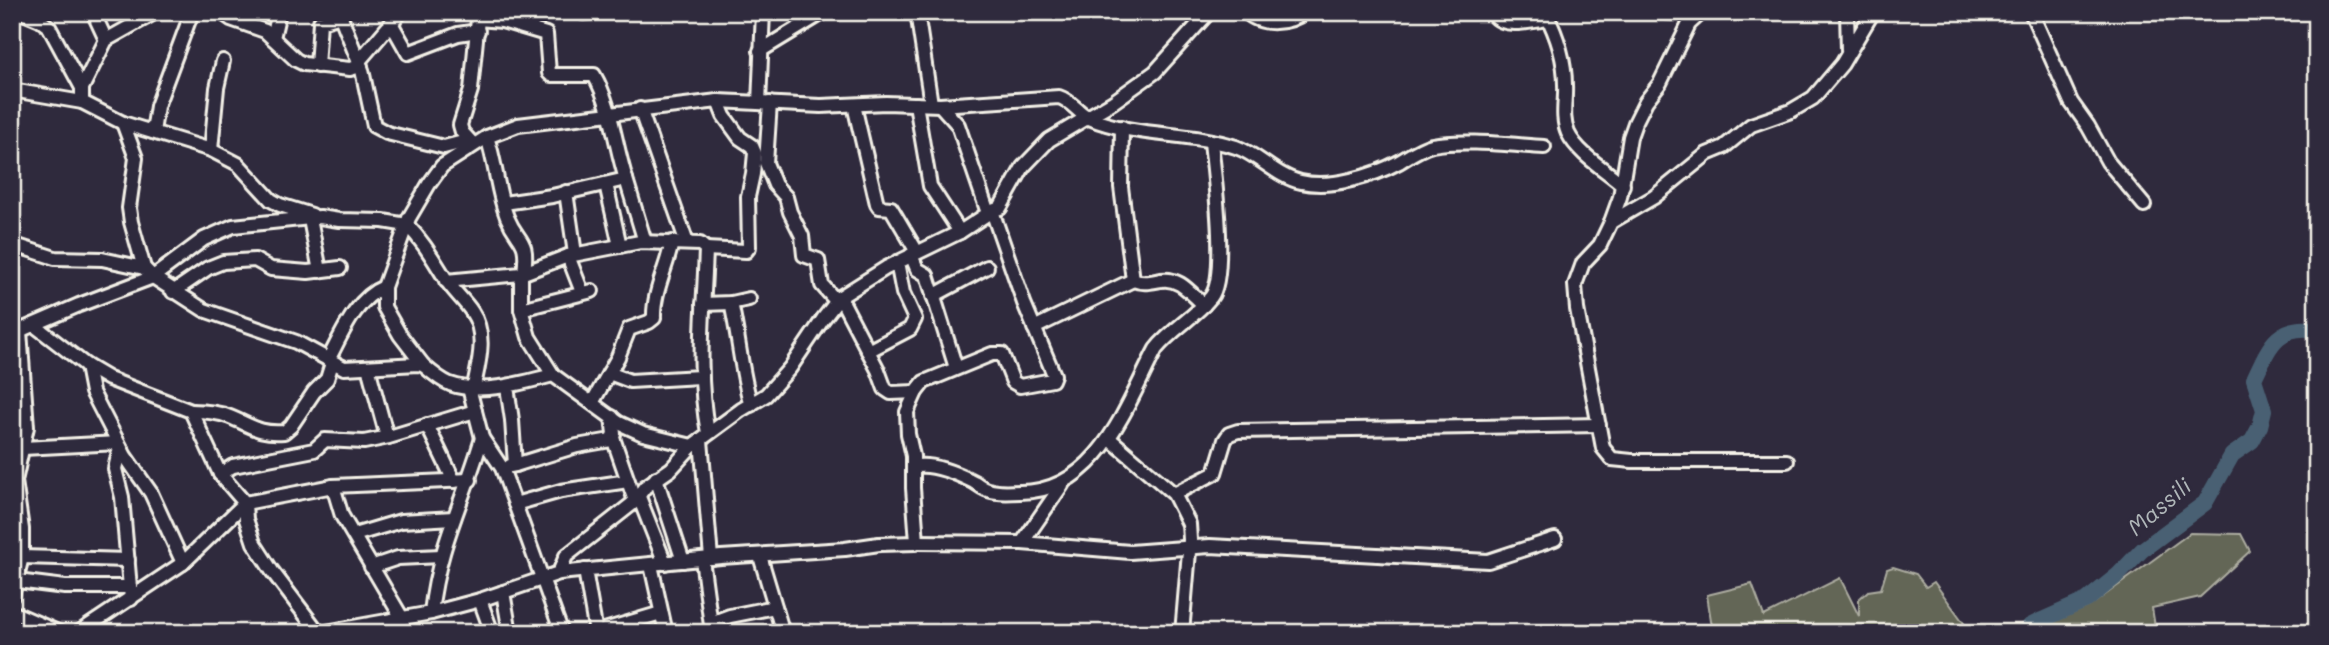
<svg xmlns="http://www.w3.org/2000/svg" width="2329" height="645" viewBox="0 0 2329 645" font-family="Mali,sans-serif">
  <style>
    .green { fill: #646657; stroke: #acaca0; stroke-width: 2 }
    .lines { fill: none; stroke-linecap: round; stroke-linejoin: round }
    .river { stroke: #496173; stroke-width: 16 }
    .minor-casing { stroke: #f4f1e8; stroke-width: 18 }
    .minor { stroke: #2f2a3d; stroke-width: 12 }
    .labels { text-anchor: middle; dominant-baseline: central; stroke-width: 5; stroke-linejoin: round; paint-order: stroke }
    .water-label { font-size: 23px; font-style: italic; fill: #b0b7b9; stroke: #2f2a3d }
  </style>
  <rect width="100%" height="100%" fill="#2f2a3d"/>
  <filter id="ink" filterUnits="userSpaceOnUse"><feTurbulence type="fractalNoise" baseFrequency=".0143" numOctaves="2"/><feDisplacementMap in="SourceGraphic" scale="14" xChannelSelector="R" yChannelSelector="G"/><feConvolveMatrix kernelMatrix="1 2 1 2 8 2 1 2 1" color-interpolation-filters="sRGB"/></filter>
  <g filter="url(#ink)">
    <g class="green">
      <path d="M2190,533L2241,534L2250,551L2200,597L2152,608L2156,633H2044V626L2090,606Z"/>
      <path d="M1893,567L1916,574L1926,587L1934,582L1971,633H1713L1707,595L1752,584L1764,616L1840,578L1859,616V599L1868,591L1881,589L1887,569Z"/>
    </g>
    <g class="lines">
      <path class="river" d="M2025,633L2030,626L2042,620L2087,600L2118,575L2142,550L2205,503L2232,455L2252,441L2260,426L2264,410L2254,379C2269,347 2277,323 2317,330"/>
      <defs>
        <g id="minor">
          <path d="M21,12L40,20L49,27L82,88V102"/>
          <path d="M93,12L106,40"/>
          <path d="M221,12L231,19L265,31L296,60L304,64L350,69L361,66"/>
          <path d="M339,12L362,70L374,126L387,133L444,147L467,141"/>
          <path d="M917,12L931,104"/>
          <path d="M1246,12C1262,27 1289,24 1305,12"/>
          <path d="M1492,12C1501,30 1531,21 1548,19"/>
          <path d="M1545,12C1557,35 1565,59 1565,85C1566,101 1561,117 1568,133C1578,154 1606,170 1623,185"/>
          <path d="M1664,12L1689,14"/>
          <path d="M1847,12L1848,50"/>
          <path d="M2031,12L2071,102L2088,126L2108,162L2144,205"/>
          <path d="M583,13L591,12"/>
          <path d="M478,19L502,21L546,34L549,73L551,75H594C612,106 615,145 626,179L552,196L504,203"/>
          <path d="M391,23L408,53L458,34L478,31"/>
          <path d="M531,29L533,12"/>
          <path d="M273,38L279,12"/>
          <path d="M760,51L824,12"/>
          <path d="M359,61L401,12"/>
          <path d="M317,66L320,22L341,16"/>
          <path d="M82,88L106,40L156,12"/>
          <path d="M12,90L82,102L123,123L211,150L238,164L271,200L280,205L312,215"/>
          <path d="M759,103L763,12"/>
          <path d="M770,103L766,163L775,185L786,197L790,212L802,236L804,255L818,260L822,285L836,301"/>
          <path d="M916,104L930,186L960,232"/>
          <path d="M854,105L877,204L879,207L891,208L917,252"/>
          <path d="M940,105L958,125L988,213"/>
          <path d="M640,109L687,243"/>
          <path d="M123,123L136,158L129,208L131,222L144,268L153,277L204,310L296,342L344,368L418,364L423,365C431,372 440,380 450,384C480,395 523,383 553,375L619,423L643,434L692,446"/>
          <path d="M1122,127L1121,187L1133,280C1143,284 1150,282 1161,280C1180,277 1191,294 1204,305"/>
          <path d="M153,132L157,106L192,12"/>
          <path d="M487,137C496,163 497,192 507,217C518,244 529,237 524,272"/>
          <path d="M473,144L462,132L460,125L471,90L478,19L476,13"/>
          <path d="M211,150L217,88L223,61"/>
          <path d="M626,179L645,242"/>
          <path d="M606,184L620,246"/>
          <path d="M566,192L575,254"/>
          <path d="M310,219L320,271"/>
          <path d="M1611,222L1620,197L1630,137L1635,123L1646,101L1660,83L1689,24L1702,12"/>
          <path d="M12,244L55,258L102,259L144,268"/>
          <path d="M706,249L746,251L749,247L748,197L753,174L755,153L752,146L740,138L724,116L718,101"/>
          <path d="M911,255L917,269L927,275L956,368"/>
          <path d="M568,256L582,292"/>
          <path d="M521,274V309L529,337L553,375"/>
          <path d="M446,281L521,274L568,256L640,242L700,244L706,249C704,312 696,370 708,433"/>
          <path d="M173,292L208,268L223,262L255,260L271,269L308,272L340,268"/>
          <path d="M933,296L987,267"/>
          <path d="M840,297L878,370L885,389L891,393L916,392"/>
          <path d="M731,303C739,337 741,372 751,405"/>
          <path d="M703,304L731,303L749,299"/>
          <path d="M521,309L592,291"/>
          <path d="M34,325L87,366L109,379L191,411L220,474L245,503L246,519L254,543L272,571L319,633"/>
          <path d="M1034,328L1133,280"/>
          <path d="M12,334L79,305L153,277L204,239L233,226L320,217L339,220L383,221L407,225C423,241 433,259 445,278C452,290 464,300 472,312C487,334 479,362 474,386"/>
          <path d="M868,351L910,329L915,319L903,293L897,262"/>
          <path d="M328,360C342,334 356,298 384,287"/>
          <path d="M423,365L400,335L384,307V287L409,218L429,184L442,166L487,137L518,125L718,101L821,106L886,103L940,105L1059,97C1072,101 1078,113 1089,118C1134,137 1190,132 1236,147C1259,155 1277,177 1301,182C1331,189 1373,176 1399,162C1409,156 1420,148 1432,145C1463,139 1512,145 1544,147"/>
          <path d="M87,366L92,392L125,456L151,493L183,563"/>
          <path d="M368,367L387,437"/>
          <path d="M609,373L630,381L700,377"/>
          <path d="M507,387L512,420L515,465L510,466"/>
          <path d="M469,388L482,438L502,468L562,633"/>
          <path d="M592,403L618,357L629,329L649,322L654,318C653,293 667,267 672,242"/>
          <path d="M191,411C205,411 218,412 230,417C252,426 259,434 284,432L291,426L314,392L327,379L332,363"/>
          <path d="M427,425L454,481"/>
          <path d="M613,438L635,501"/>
          <path d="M1110,439L1174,494L1189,524L1190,540L1182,633"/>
          <path d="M701,440L711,558"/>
          <path d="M120,447L115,469L122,497L131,599"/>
          <path d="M23,448L118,443"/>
          <path d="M1787,461H1632L1612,459L1603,448L1577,309L1575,285L1583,263L1600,245L1611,222L1654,197L1707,154L1724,147L1751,125L1791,111L1813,98L1842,64L1873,12"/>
          <path d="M515,465L577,446L611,440L614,434L612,417"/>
          <path d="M913,467C931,462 958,474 974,482C979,485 983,489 988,490C999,494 1010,492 1020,492C1098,492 1126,406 1156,349C1172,329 1195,317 1211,297C1228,276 1214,172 1211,142"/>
          <path d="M220,474L233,466L314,450L325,440L364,442L389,437L475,411"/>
          <path d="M656,478L683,561"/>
          <path d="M333,486L342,516L402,618"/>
          <path d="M1174,494L1215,473L1225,440L1229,434L1238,431L1599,425"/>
          <path d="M639,497L665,563"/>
          <path d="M515,504L561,491L628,481"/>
          <path d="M354,535L401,521L454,518"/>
          <path d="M917,542L1022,543L1130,552L1210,546L1488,561L1555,539"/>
          <path d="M1022,543L1062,485"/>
          <path d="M760,556L783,633"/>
          <path d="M22,557L128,560"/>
          <path d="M702,559L712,633"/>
          <path d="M651,565L666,633"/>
          <path d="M371,567L398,558L441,556"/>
          <path d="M585,570L596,633"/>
          <path d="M559,573L566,556L632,504L645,487L671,469L692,446L741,410L766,395L790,368L823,319L840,297L886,268L960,232L992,211L1000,208L1023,167L1049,140L1113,102L1155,72L1209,12"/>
          <path d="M17,581L65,587H130"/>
          <path d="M503,592L510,633"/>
          <path d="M12,596L22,557V529L15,481L27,427L20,331"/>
          <path d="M480,600L492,633"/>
          <path d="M12,612L60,633"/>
          <path d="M431,613C438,547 464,499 482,438"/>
          <path d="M711,623L730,616L775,607"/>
          <path d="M604,630L661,613"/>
          <path d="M78,633L183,563L245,503L333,486L470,480"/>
          <path d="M320,633L431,613L480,600L559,573L721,557L845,549L879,544L915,543L917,542L913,488V456L908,434L907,412L916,392L924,382L992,354H1002L1013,382L1020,386L1052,380L1054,375L1024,303L992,211"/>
        </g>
      </defs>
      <use href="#minor" class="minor-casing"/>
      <use href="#minor" class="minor"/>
    </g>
  </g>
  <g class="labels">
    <g class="water-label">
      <text transform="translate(2159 506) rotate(-40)">Massili</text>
    </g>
  </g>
  <rect width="2329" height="645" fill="none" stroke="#2f2a3d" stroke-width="42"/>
  <rect x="21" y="21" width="2287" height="603" fill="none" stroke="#f4f1e8" stroke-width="2.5" filter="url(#ink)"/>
</svg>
